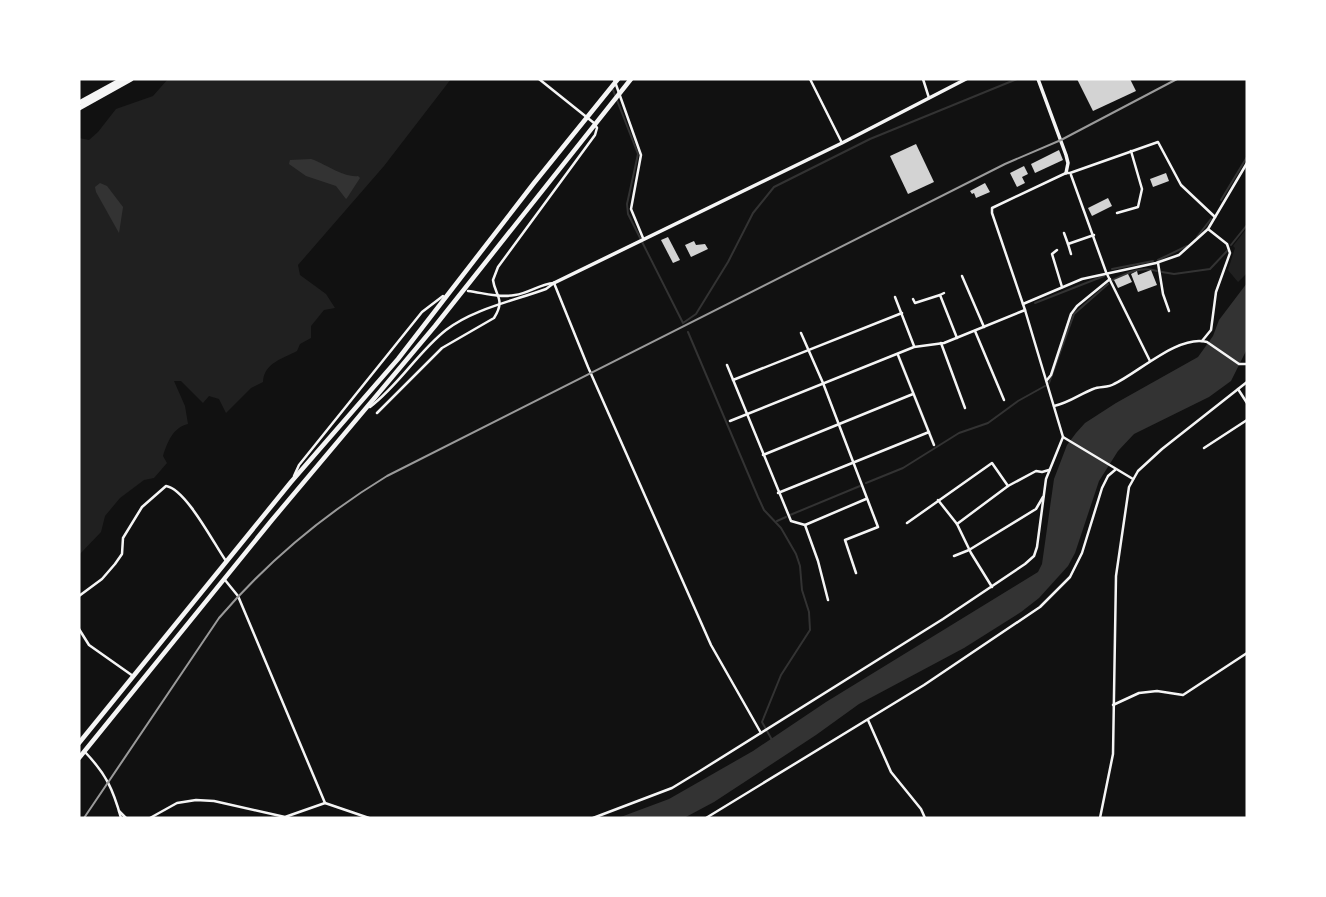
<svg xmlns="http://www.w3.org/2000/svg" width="1326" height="897" viewBox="0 0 1326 897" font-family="Arial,sans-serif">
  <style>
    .green { fill: #202020 }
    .water { fill: #333 }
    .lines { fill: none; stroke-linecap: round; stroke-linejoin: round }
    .stream { stroke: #333; stroke-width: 2 }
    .building { fill: #d3d3d3 }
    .minor { stroke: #f5f5f5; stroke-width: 2.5 }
    .tertiary { stroke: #f5f5f5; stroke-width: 3.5 }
    .trunk { stroke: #f5f5f5; stroke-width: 4.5 }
    .motorway { stroke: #f5f5f5; stroke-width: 5 }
    .rail { stroke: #9a9a9a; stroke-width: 2 }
  </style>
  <rect width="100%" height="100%" fill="#111"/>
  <g class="green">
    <path d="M168,79H451L384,166L298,265L300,275L326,294L335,308L324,310L311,326V338L300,344L297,351C282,359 264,363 263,382L251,388L226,413L219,399L209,396L203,403L181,381H174L185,406L188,424C173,427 167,443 163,456L167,463L154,478L144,480L120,498L105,516L101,532L79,555V138L89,140L98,132L116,109L153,96Z"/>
    <path d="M1247,228V273L1238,282L1228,270L1235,248L1233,246Z"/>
  </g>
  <g class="water">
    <path d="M311,159C324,163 344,178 358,176L360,178L347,198L346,199L336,186L306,176L289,164L290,160Z"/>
    <path d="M100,183L107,186L123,207L119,233L96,192L95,187Z"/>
    <path d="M1247,283V349L1231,381L1209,397L1134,434L1118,451L1099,481L1075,553L1068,566L1039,598L1021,612L964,648L859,704L816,735L714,802L684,818H618L669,799L753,751L826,702L1038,572L1042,564L1054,479L1067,445L1076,433L1085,423L1116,403L1198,357L1213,336L1219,320Z"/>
  </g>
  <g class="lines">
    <g class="stream">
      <path d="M613,90L638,154L627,204L628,214L683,323L696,314L728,262L753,213L774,187L870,139L1017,79"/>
      <path d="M1221,200L1247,157"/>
      <path d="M1197,237L1211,219"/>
      <path d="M1231,245L1247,225"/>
      <path d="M1158,260L1187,246"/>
      <path d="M1112,269L1153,261"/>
      <path d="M1162,272L1174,274L1210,269L1227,251"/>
      <path d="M1113,280C1127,273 1141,266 1157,271"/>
      <path d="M1035,303L1104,276"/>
      <path d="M688,332L758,497L764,510L781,528L796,554L800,566L802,590L809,612L810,630L781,675L762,722L772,740"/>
      <path d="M1049,383L1074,314L1108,284"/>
      <path d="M866,483L903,468L959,433L988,423L1018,401L1045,386"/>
      <path d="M790,515L860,486"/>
      <path d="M777,521L786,517"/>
    </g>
  </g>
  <g class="building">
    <path d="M1077,79H1130L1136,91L1093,111Z"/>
    <path d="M916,144L934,182L908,194L890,156Z"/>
    <path d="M1059,150L1063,160L1035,173L1031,164Z"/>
    <path d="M1024,166L1028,174L1022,177L1025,183L1017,187L1010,173Z"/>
    <path d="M1166,173L1169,181L1153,187L1150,179Z"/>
    <path d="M985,183L990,192L976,198L974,193L972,194L970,191Z"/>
    <path d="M1108,198L1112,206L1092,216L1088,208Z"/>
    <path d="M668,237L680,260L673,263L661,240Z"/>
    <path d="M694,241L696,245L705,244L708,249L691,257L685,245Z"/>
    <path d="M1151,270L1157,285L1138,292L1131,274L1137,271L1138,275Z"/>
    <path d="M1128,274L1132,282L1118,288L1114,280Z"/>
  </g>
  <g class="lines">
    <g class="minor">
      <path d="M614,79L641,155L631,209L643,238"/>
      <path d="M810,79L842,143"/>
      <path d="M923,79L929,98"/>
      <path d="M1071,175L1106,272L1150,361"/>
      <path d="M1117,213L1138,207L1142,189L1131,151"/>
      <path d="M1064,233L1068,244L1094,235"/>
      <path d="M1068,244L1071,254"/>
      <path d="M1057,250L1052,254L1062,287"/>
      <path d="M1158,263L1163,294L1169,311"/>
      <path d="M962,276L984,327"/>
      <path d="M554,283L588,367L711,645L761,733"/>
      <path d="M468,291C484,293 500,298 515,295C529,293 540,284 554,283"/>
      <path d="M944,293L940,295L957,338"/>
      <path d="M895,297L914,346"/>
      <path d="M913,299L915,303L940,295"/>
      <path d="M1023,304L1082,279L1156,263L1179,255L1208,229L1247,163"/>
      <path d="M975,331L1004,400"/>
      <path d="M801,333L823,383L878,527L845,540L856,573"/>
      <path d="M1202,341L1211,330L1216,292L1230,253L1227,244L1208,229"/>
      <path d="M941,343L965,408"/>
      <path d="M898,355L934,445"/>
      <path d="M727,365L791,521L805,525L818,561L828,600"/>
      <path d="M733,380L902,313"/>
      <path d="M1047,380L1051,375L1071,314L1077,306L1110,279"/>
      <path d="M1238,389L1247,403"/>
      <path d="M1054,406C1069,403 1080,394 1093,389C1100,386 1108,388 1114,384C1138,373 1179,334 1207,342L1239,364H1247"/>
      <path d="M370,407C399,385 418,352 446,330C473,309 513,301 546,289L554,283"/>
      <path d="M377,413L442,348L494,318C506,299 495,296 493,280L498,267L595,135L597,128L594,123L539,79"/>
      <path d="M730,421L914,347L944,343L1025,310"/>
      <path d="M1204,448L1247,420"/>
      <path d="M763,455L913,394"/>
      <path d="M294,476L299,465L422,312L443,296"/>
      <path d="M1133,479L1063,437L1025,310L992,213V208L1066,173H1070L1158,142L1181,185L1215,217"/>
      <path d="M778,493L929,432"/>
      <path d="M938,500L957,524"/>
      <path d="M907,523L992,463L1008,486"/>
      <path d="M805,525L866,499"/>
      <path d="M954,556L969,550L1036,509L1043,497"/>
      <path d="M225,580L238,596L325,803"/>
      <path d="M992,587L971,553L957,524L1008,486L1036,471L1042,472L1049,470"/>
      <path d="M79,596L102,579L115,564L122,554L123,538L142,507L166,486C186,489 214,544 226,561"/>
      <path d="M79,629L89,645L133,676"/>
      <path d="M1113,705L1139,693L1157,691L1183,695L1247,653"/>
      <path d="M868,720L891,772L921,809L925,818"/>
      <path d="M85,752C106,774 113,789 121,818"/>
      <path d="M119,811L126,818"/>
      <path d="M150,818L177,803L196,800L214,801L285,817L325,803L369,818"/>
      <path d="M593,818L672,788L700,771L943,619L1025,564L1034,556L1037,547L1046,479L1063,437"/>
      <path d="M706,818L924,685L1040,607L1070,577L1082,553L1102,488L1108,476L1115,470"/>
      <path d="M1100,818L1113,754L1116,576L1129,487L1138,471L1162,449L1247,382"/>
    </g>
    <g class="tertiary">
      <path d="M1038,79L1066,155L1068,163L1066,173"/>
      <path d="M554,283L842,143L966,79"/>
    </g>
    <g class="trunk">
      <path d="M79,743L291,482L398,359L534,183L618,79"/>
      <path d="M79,758L272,520L435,326L631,79"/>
    </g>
    <g class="motorway">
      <path d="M81,102L123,79"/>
      <path d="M79,108L131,79"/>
    </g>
    <path class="rail" d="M84,818L219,618C268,561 323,515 387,476L1005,164L1061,140L1177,79"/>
  </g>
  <rect width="1326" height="897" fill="none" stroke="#ffffff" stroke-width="161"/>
</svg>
